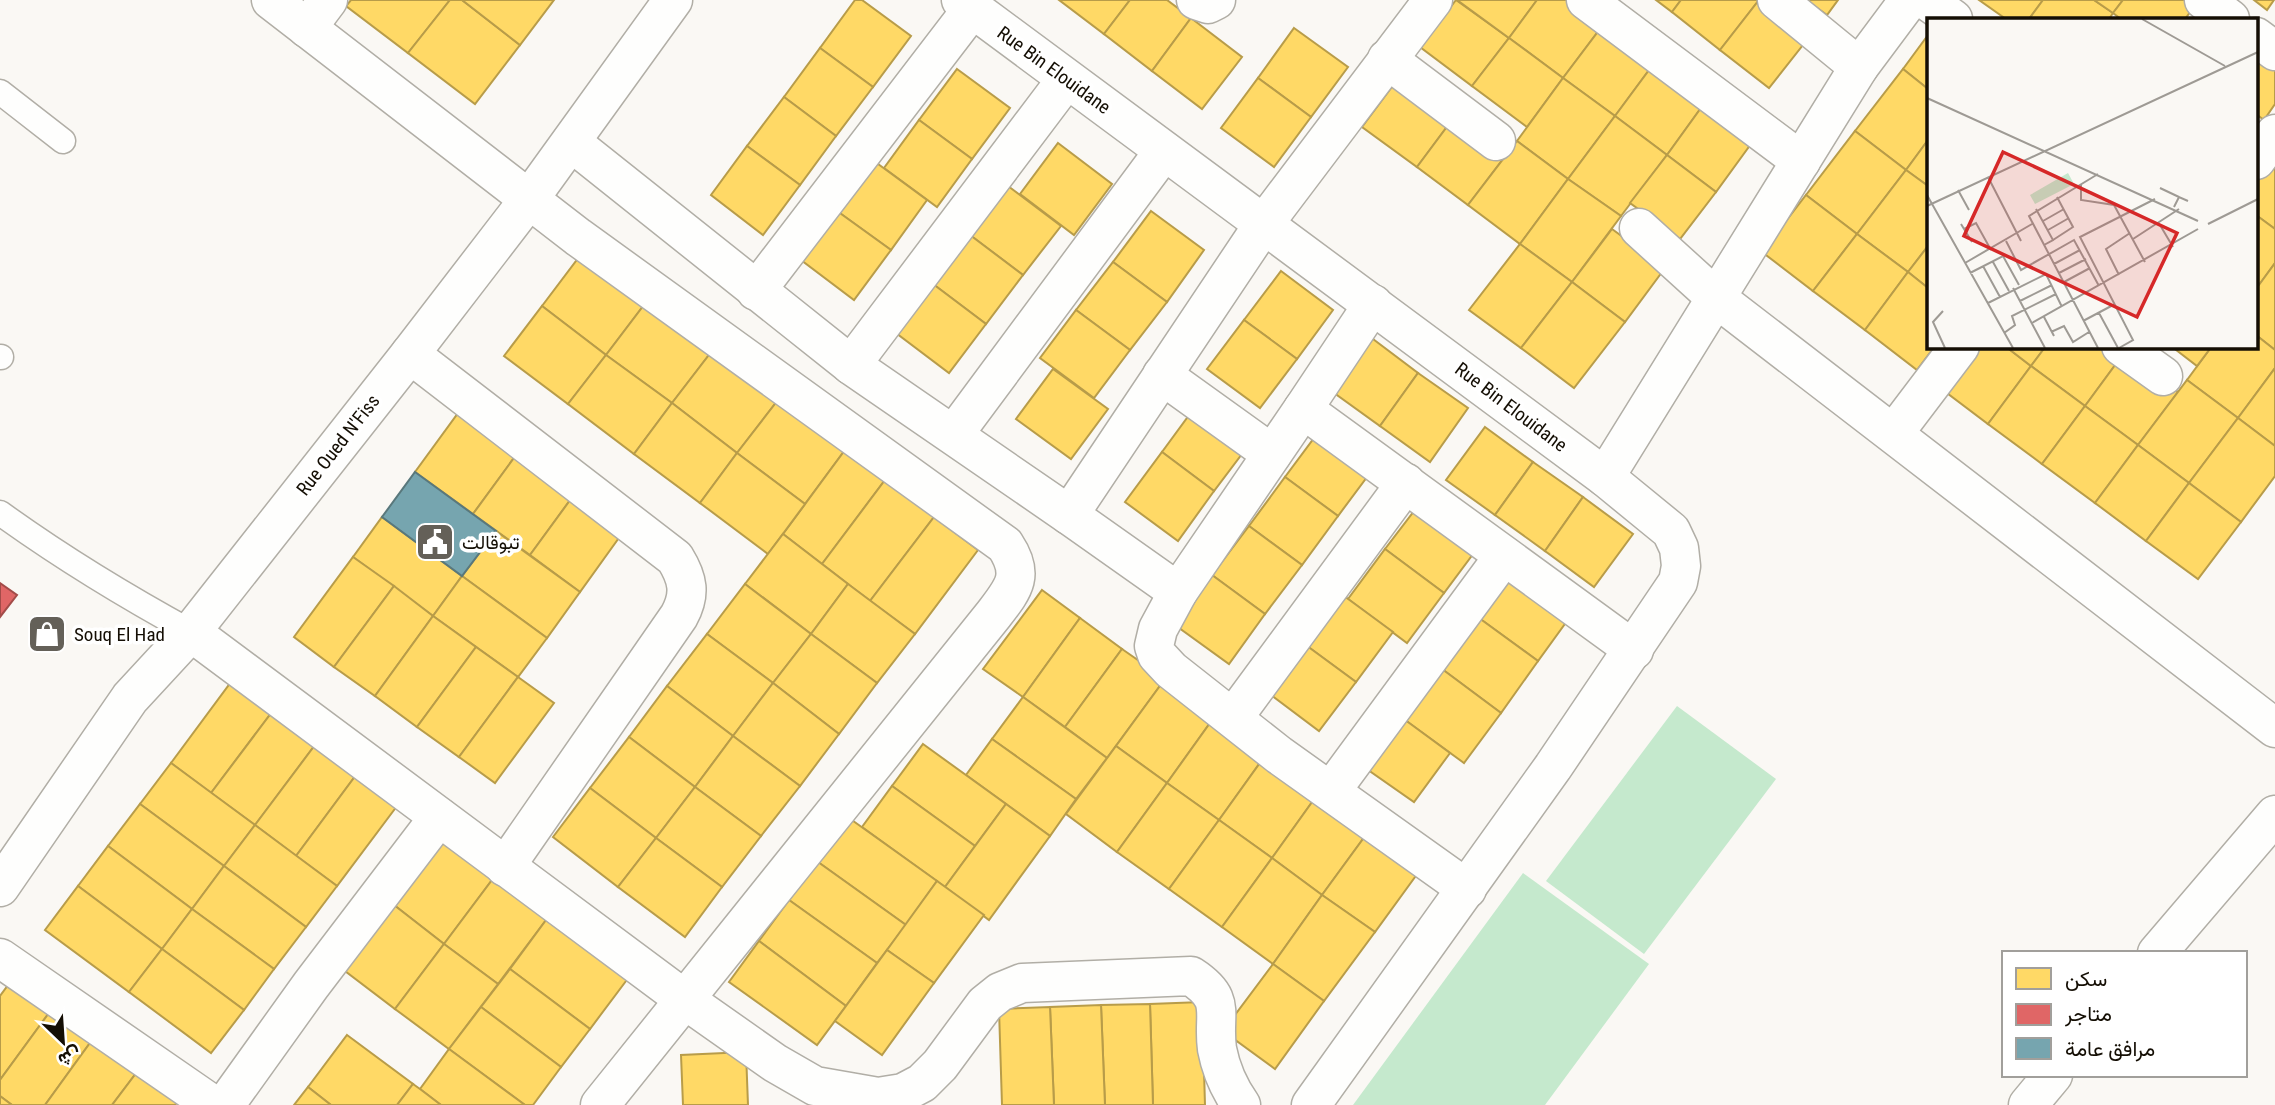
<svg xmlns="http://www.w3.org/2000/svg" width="2275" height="1105" viewBox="0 0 2275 1105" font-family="'Roboto Condensed',Vazirmatn,sans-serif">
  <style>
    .green { fill: #c5e9cd }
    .homes { fill: #ffd966; stroke: #b89c49; stroke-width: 2 }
    .shops { fill: #e06666; stroke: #a34c49; stroke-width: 2 }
    .public { fill: #76a5af; stroke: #59787c; stroke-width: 2 }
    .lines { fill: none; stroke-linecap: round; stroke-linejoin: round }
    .service-casing { stroke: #b1aea6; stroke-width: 27 }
    .minor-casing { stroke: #b1aea6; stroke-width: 41 }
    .tertiary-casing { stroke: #b1aea6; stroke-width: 41 }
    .service { stroke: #fefefd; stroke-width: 24 }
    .minor { stroke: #fefefd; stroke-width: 38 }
    .tertiary { stroke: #fefefd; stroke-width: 38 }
    .labels { text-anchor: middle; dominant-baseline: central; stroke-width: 7; stroke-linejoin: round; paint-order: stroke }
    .street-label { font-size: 19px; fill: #140e04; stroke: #fff }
    .poi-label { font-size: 19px; fill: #140e04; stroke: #fff; text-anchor: start }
    .inset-road { fill: none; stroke: #9e9a94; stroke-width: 2 }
    .view { fill: #d62828; fill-opacity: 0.15; stroke: #d62828; stroke-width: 3.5 }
    .inset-edge { fill: none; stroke: #140e04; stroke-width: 3.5 }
  </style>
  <rect width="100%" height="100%" fill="#faf8f4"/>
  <g class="green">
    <path d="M1677,706L1776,779L1644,954L1546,881Z"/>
    <path d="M1523,873L1649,964L1545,1105H1353Z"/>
  </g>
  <g class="homes">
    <path d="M351,0H450L408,53L346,6Z"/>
    <path d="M450,0H462L520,45L475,104L408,53Z"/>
    <path d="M462,0H554L520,45Z"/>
    <path d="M855,0H862L911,36L873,87L820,48Z"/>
    <path d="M1059,0H1130L1104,34Z"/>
    <path d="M1130,0H1167L1191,18L1152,71L1104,34Z"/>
    <path d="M1456,0L1509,38L1472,86L1420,47Z"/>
    <path d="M1457,0H1537L1509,38Z"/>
    <path d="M1537,0H1570L1603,25L1563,78L1509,38Z"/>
    <path d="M1656,0H1681L1672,12Z"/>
    <path d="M1681,0H1759L1720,50L1672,12Z"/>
    <path d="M1759,0L1810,36L1769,88L1720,50Z"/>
    <path d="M1806,0H1838L1827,15Z"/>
    <path d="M1979,0H2043L2029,19H2006Z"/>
    <path d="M2043,0H2094L2113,13L2109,19H2029Z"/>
    <path d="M2094,0H2123L2113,13Z"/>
    <path d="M2123,0H2199L2185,19H2121L2113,13Z"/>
    <path d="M2254,0H2274L2267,10Z"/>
    <path d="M1191,18L1242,57L1202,109L1152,71Z"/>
    <path d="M1603,25L1655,62L1615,116L1563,78Z"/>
    <path d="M1294,28L1348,67L1311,117L1258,78Z"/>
    <path d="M1928,35V89L1903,69Z"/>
    <path d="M1509,38L1563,78L1527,127L1472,86Z"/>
    <path d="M2256,41L2275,55V104L2264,120L2256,114Z"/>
    <path d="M820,48L873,87L836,136L784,97Z"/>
    <path d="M1655,62L1706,101L1667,155L1615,116Z"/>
    <path d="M957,69L1010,108L972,159L919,120Z"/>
    <path d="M1903,69L1928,89V140L1906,170L1855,131Z"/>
    <path d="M1400,76L1455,116L1417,167L1362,127Z"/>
    <path d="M1258,78L1311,117L1274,167L1221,128Z"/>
    <path d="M1563,78L1615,116L1568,179L1517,141Z"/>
    <path d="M784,97L836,136L800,185L747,146Z"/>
    <path d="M1706,101L1756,137L1716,192L1667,155Z"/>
    <path d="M1455,116L1506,155L1468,205L1417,167Z"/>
    <path d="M1615,116L1667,155L1621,216L1568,179Z"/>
    <path d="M919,120L972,159L937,207L884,168Z"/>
    <path d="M1855,131L1906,170L1857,234L1806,195Z"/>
    <path d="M1928,140V186L1906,170Z"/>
    <path d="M1517,141L1568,179L1520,244L1468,205Z"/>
    <path d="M1058,143L1112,184L1074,235L1020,194Z"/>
    <path d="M747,146L800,185L763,235L711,195Z"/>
    <path d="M1667,155L1716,192L1680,239L1630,203Z"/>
    <path d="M2275,155V229L2256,215V181Z"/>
    <path d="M874,161L927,200L891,250L837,211Z"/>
    <path d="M1906,170L1928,186V246L1908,272L1857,234Z"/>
    <path d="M1568,179L1621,216L1572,282L1520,244Z"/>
    <path d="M1008,186L1061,226L1023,275L970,235Z"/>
    <path d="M1806,195L1857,234L1813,291L1762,252Z"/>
    <path d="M837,211L891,250L854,300L801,260Z"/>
    <path d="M1151,211L1204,250L1167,302L1113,262Z"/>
    <path d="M2256,215L2275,229V263L2256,289Z"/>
    <path d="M1612,229L1665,268L1625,322L1572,282Z"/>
    <path d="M1857,234L1908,272L1865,330L1813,291Z"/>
    <path d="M970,235L1023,275L986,324L933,284Z"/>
    <path d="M1520,244L1572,282L1521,348L1469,310Z"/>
    <path d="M1928,246V288L1908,272Z"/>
    <path d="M582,253L647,301L606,355L542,306Z"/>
    <path d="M1113,262L1167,302L1130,350L1076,310Z"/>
    <path d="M2275,263V350L2256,335V289Z"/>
    <path d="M1281,271L1333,310L1297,359L1244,320Z"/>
    <path d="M1908,272L1928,288V346H1935L1917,370L1865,330Z"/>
    <path d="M1572,282L1625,322L1574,388L1521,348Z"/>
    <path d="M933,284L986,324L949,373L896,333Z"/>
    <path d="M647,301L712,351L672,403L606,355Z"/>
    <path d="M542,306L606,355L568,404L504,356Z"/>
    <path d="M1076,310L1130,350L1094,398L1040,358Z"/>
    <path d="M1244,320L1297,359L1260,408L1207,369Z"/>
    <path d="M2256,335L2275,350V368L2238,418L2187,380L2212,346H2256Z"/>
    <path d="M1369,336L1418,373L1380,426L1330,390Z"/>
    <path d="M1970,346H2005L2031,366L1988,424L1939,387Z"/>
    <path d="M2005,346H2046L2031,366Z"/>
    <path d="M2046,346H2116L2124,353L2085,406L2031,366Z"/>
    <path d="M2171,346H2212L2197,366Z"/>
    <path d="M712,351L778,400L737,453L672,403Z"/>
    <path d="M2124,353L2178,392L2138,445L2085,406Z"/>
    <path d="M606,355L672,403L634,454L568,404Z"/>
    <path d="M2031,366L2085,406L2042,464L1988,424Z"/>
    <path d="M2275,368V446L2238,418Z"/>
    <path d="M1053,369L1108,409L1071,459L1016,419Z"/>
    <path d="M1418,373L1468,408L1430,462L1380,426Z"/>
    <path d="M2187,380L2238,418L2189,483L2138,445Z"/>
    <path d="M778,400L845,450L805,504L737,453Z"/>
    <path d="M672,403L737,453L700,503L634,454Z"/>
    <path d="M1198,403L1251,442L1214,491L1162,452Z"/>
    <path d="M2085,406L2138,445L2095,503L2042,464Z"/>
    <path d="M461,409L519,451L473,514L415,472Z"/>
    <path d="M2238,418L2275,446V476L2241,522L2189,483Z"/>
    <path d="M1323,426L1376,465L1338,516L1285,477Z"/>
    <path d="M1485,427L1533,462L1495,515L1446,480Z"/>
    <path d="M2138,445L2189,483L2146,541L2095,503Z"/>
    <path d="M845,450L885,480L822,564L783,534Z"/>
    <path d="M519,451L576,492L530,555L473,514Z"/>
    <path d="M1162,452L1214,491L1178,541L1125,502Z"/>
    <path d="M737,453L805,504L768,554L700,503Z"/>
    <path d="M1533,462L1583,497L1545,551L1495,515Z"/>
    <path d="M1285,477L1338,516L1302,565L1249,526Z"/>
    <path d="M885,480L934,517L870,601L822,564Z"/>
    <path d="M2189,483L2241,522L2198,579L2146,541Z"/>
    <path d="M576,492L626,528L580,592L530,555Z"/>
    <path d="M1583,497L1633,534L1594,587L1545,551Z"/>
    <path d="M1424,498L1482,542L1444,593L1385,549Z"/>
    <path d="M382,517L462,576L433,616L353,557Z"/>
    <path d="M934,517L978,550L915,634L870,601Z"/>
    <path d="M1249,526L1302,565L1265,614L1212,575Z"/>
    <path d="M496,531L580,592L547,638L462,576Z"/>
    <path d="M783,534L848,584L811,634L745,584Z"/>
    <path d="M1385,549L1444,593L1407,643L1348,599Z"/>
    <path d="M353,557L394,586L334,667L294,637Z"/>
    <path d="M1516,567L1575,610L1538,661L1479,618Z"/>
    <path d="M1212,575L1265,614L1229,664L1175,625Z"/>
    <path d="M462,576L547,638L518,677L433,616Z"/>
    <path d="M745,584L811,634L773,683L707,634Z"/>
    <path d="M848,584L915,634L877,683L811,634Z"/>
    <path d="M394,586L433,616L375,696L334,667Z"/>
    <path d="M1042,590L1080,618L1023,697L983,669Z"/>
    <path d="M1340,593L1393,632L1356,682L1303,643Z"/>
    <path d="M433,616L476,647L417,727L375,696Z"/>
    <path d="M1080,618L1122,649L1065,727L1023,697Z"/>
    <path d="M1479,618L1538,661L1501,713L1442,669Z"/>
    <path d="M707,634L773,683L733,736L667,686Z"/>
    <path d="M811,634L877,683L839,734L773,683Z"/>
    <path d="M1303,643L1356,682L1319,731L1267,692Z"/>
    <path d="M476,647L518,677L459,757L417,727Z"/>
    <path d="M1122,649L1165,679L1107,758L1065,727Z"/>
    <path d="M1442,669L1501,713L1464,763L1405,720Z"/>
    <path d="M518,677L554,703L495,783L459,757Z"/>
    <path d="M234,678L275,708L211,793L171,763Z"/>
    <path d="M1165,679L1215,716L1167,783L1116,746Z"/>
    <path d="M773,683L839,734L800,786L733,736Z"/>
    <path d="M667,686L733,736L695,787L629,737Z"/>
    <path d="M1023,697L1107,758L1076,799L992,739Z"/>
    <path d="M275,708L318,741L255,825L211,793Z"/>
    <path d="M1397,714L1450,753L1414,802L1361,765Z"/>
    <path d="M1215,716L1267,753L1219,820L1167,783Z"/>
    <path d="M733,736L800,786L761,836L695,787Z"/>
    <path d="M629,737L695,787L656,838L590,788Z"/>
    <path d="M992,739L1076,799L1050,836L966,775Z"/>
    <path d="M318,741L359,771L296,856L255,825Z"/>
    <path d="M923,744L1006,804L975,846L892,786Z"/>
    <path d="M1116,746L1167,783L1117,852L1066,814Z"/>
    <path d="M1267,753L1320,791L1272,858L1219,820Z"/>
    <path d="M171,763L255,825L224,866L140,804Z"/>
    <path d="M359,771L400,802L337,886L296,856Z"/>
    <path d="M1167,783L1219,820L1169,889L1117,852Z"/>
    <path d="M892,786L975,846L945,887L862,827Z"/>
    <path d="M695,787L761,836L722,887L656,838Z"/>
    <path d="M590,788L656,838L618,887L553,837Z"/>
    <path d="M1320,791L1371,828L1322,895L1272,858Z"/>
    <path d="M140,804L224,866L192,909L108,846Z"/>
    <path d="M1006,804L1050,836L989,920L945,887Z"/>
    <path d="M849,818L937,881L906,925L818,862Z"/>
    <path d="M1219,820L1272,858L1222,927L1169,889Z"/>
    <path d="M255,825L337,886L306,927L224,866Z"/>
    <path d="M1371,828L1423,866L1375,932L1322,895Z"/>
    <path d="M445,838L495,876L444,944L394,905Z"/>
    <path d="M656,838L722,887L685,937L618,887Z"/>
    <path d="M108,846L192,909L162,949L78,886Z"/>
    <path d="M1272,858L1322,895L1273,964L1222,927Z"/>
    <path d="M818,862L906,925L877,963L789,900Z"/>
    <path d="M224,866L306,927L274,969L192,909Z"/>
    <path d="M495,876L549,916L498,984L444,944Z"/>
    <path d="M937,881L984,915L934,983L887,950Z"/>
    <path d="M78,886L162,949L129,992L45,930Z"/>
    <path d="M1322,895L1375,932L1324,1001L1273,964Z"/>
    <path d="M789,900L877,963L846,1006L759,941Z"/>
    <path d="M394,905L444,944L395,1009L345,971Z"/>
    <path d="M192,909L274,969L244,1010L162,949Z"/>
    <path d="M549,916L629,977L590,1029L510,969Z"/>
    <path d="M759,941L846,1006L817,1045L729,982Z"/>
    <path d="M444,944L498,984L449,1049L395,1009Z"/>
    <path d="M162,949L244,1010L211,1053L129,992Z"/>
    <path d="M887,950L934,983L882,1055L835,1021Z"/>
    <path d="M1273,964L1324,1001L1275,1069L1223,1031Z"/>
    <path d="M510,969L590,1029L561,1067L481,1007Z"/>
    <path d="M14,977L54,1006L0,1080V996Z"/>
    <path d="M1202,1002L1205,1105H1153L1150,1004Z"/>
    <path d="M1150,1004L1153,1105H1105L1101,1005Z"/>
    <path d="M1101,1005L1105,1105H1054L1050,1007Z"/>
    <path d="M54,1006L95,1036L45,1105H12L0,1096V1080Z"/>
    <path d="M481,1007L561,1067L533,1105H525L449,1049Z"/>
    <path d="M1050,1007L1054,1105H1002L999,1009Z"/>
    <path d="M347,1035L413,1084L397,1105H331L308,1087Z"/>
    <path d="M95,1036L140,1068L112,1105H45Z"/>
    <path d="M449,1049L525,1105H441L420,1089Z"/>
    <path d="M746,1052L748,1105H683L681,1055Z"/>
    <path d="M140,1068L180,1099L175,1105H112Z"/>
    <path d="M413,1084L420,1089L441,1105H397Z"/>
    <path d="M308,1087L331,1105H294Z"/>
    <path d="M0,1096L12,1105H0Z"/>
  </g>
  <path class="shops" d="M0,583L17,595L0,617Z"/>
  <path class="public" d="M415,472L496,531L462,576L382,517Z"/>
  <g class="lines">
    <defs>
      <g id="service">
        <path d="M0,92L63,141"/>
        <path d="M0,357H1"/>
        <path d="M0,513C61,557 125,596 191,632"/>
      </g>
      <g id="minor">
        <path d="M271,0L578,237L1005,545C1025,575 1014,588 994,614L600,1105"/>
        <path d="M961,0L1605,477L1671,531L1679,548L1681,566L1678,582L1553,767L1311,1105"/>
        <path d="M1196,0L1208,4L1216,0"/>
        <path d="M1586,0L1801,161"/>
        <path d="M1777,0L1859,67"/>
        <path d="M1926,0L1953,19"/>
        <path d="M2204,0L2230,19"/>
        <path d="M307,28L328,0"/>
        <path d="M2256,37L2275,51"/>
        <path d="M1387,59L1496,141"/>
        <path d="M571,142L851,365L1069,515L1263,225L1433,0"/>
        <path d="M2256,160L2275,134"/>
        <path d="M1639,228L1715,297L2275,728"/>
        <path d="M756,291L972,9"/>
        <path d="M1373,304L1303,409L1634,650"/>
        <path d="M2121,346L2163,376"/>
        <path d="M410,354L675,558C688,579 691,594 679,616L505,867"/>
        <path d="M851,365L1066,80"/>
        <path d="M1162,375L1272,454"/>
        <path d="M1303,409L1178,592L1158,629L1154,646L1157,655L1171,670L1279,755L1467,889"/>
        <path d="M1894,433L1960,346"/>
        <path d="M954,434L1164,151"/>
        <path d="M1605,477L1859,67L1909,0"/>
        <path d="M1069,515L1178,592"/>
        <path d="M191,632L684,999L775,1063L815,1086L878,1097L903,1093L922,1083L940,1065L985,1004L1000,992L1022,983L1191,976C1228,1000 1212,1013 1217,1049C1221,1070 1229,1088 1241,1105"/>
        <path d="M1233,718L1406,483"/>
        <path d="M1331,791L1504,556"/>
        <path d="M0,887L130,698L191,632L410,354L530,198L673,0"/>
        <path d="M0,958L213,1105"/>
        <path d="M225,1105L311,985L439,817"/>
      </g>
      <g id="tertiary">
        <path d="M2157,953L2275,815"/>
        <path d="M2028,1105L2053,1075"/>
      </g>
    </defs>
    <use href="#service" class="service-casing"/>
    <use href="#minor" class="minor-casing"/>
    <use href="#tertiary" class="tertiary-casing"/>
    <use href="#service" class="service"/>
    <use href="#minor" class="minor"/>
    <use href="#tertiary" class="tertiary"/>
  </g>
  <defs>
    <symbol id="civic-square" viewBox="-11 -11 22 22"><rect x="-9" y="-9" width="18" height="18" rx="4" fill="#646058" stroke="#fff"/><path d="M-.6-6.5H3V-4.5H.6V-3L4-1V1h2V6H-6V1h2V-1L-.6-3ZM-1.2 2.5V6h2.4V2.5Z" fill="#fff"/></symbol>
    <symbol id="shop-square" viewBox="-11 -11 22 22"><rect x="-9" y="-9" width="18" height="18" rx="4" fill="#646058" stroke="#fff"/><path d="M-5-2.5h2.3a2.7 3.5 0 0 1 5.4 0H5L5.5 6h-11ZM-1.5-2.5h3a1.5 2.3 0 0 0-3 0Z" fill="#fff"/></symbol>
  </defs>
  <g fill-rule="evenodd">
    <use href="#civic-square" x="413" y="520" width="44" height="44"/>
    <use href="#shop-square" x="25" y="612" width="44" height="44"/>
  </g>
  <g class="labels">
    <g class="street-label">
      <text transform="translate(1054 70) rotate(36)">Rue Bin Elouidane</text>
      <text transform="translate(1511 407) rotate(37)">Rue Bin Elouidane</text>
      <text transform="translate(338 445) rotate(-52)">Rue Oued N'Fiss</text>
    </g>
    <g class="poi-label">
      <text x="462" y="542">تبوقالت</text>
      <text x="74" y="634">Souq El Had</text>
    </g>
  </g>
  <g transform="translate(1927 18)">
    <rect width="331" height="331" fill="#faf8f4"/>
    <path d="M141,155L147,166L108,186L103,177Z" fill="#c5e9cd"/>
    <path class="inset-road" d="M215,1L298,48M0,80L271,203M61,159L94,223M154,166V182L187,187L218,244M233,170L252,179M31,172L42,192M0,177L86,330M0,188L331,34M247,189L252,179L261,183M109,191L126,222L117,227M116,203L137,191M34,206L45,224M281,206L331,181M233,207L246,229M37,211L49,205L64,232M121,212L142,200M206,221L252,191M126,222L146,209L130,179M79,223L94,252L147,222L172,268M66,244L82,273M38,245L105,206M127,246L153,232M56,248L73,279M43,255L76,238L92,267M132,255L159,241M192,257L179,231L203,215M137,264L163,250M86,270L118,330M93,283L125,267M61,285L119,256L135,289M16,293L6,304L18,330M172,295L191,330M117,299L127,318M156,303L188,286M105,305L271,211M124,314L137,308L146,324L162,314M77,315L88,307L85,298L129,276M171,330L102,198L171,156M192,330L206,322L153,219L228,181"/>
    <path class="view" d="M76,134L250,215L210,299L37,218Z"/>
    <rect width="331" height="331" class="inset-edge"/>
  </g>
  <rect x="2002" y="951" width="245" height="126" fill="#ffffff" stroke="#a19f9b" stroke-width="2"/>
  <rect x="2016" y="968" width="35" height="21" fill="#ffd966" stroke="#a19f9b" stroke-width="2"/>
  <text x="2065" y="986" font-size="21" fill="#140e04">سكن</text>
  <rect x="2016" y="1004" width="35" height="21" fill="#e06666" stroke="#a19f9b" stroke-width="2"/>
  <text x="2065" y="1021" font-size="21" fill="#140e04">متاجر</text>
  <rect x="2016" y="1038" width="35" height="21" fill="#76a5af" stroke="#a19f9b" stroke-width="2"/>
  <text x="2065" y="1056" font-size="21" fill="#140e04">مرافق عامة</text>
  <g transform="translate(63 1042) rotate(155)" stroke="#ffffff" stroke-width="5" paint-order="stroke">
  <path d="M0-5L12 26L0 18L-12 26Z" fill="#140e04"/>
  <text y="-10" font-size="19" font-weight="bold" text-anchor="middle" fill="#140e04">ش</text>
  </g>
</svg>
